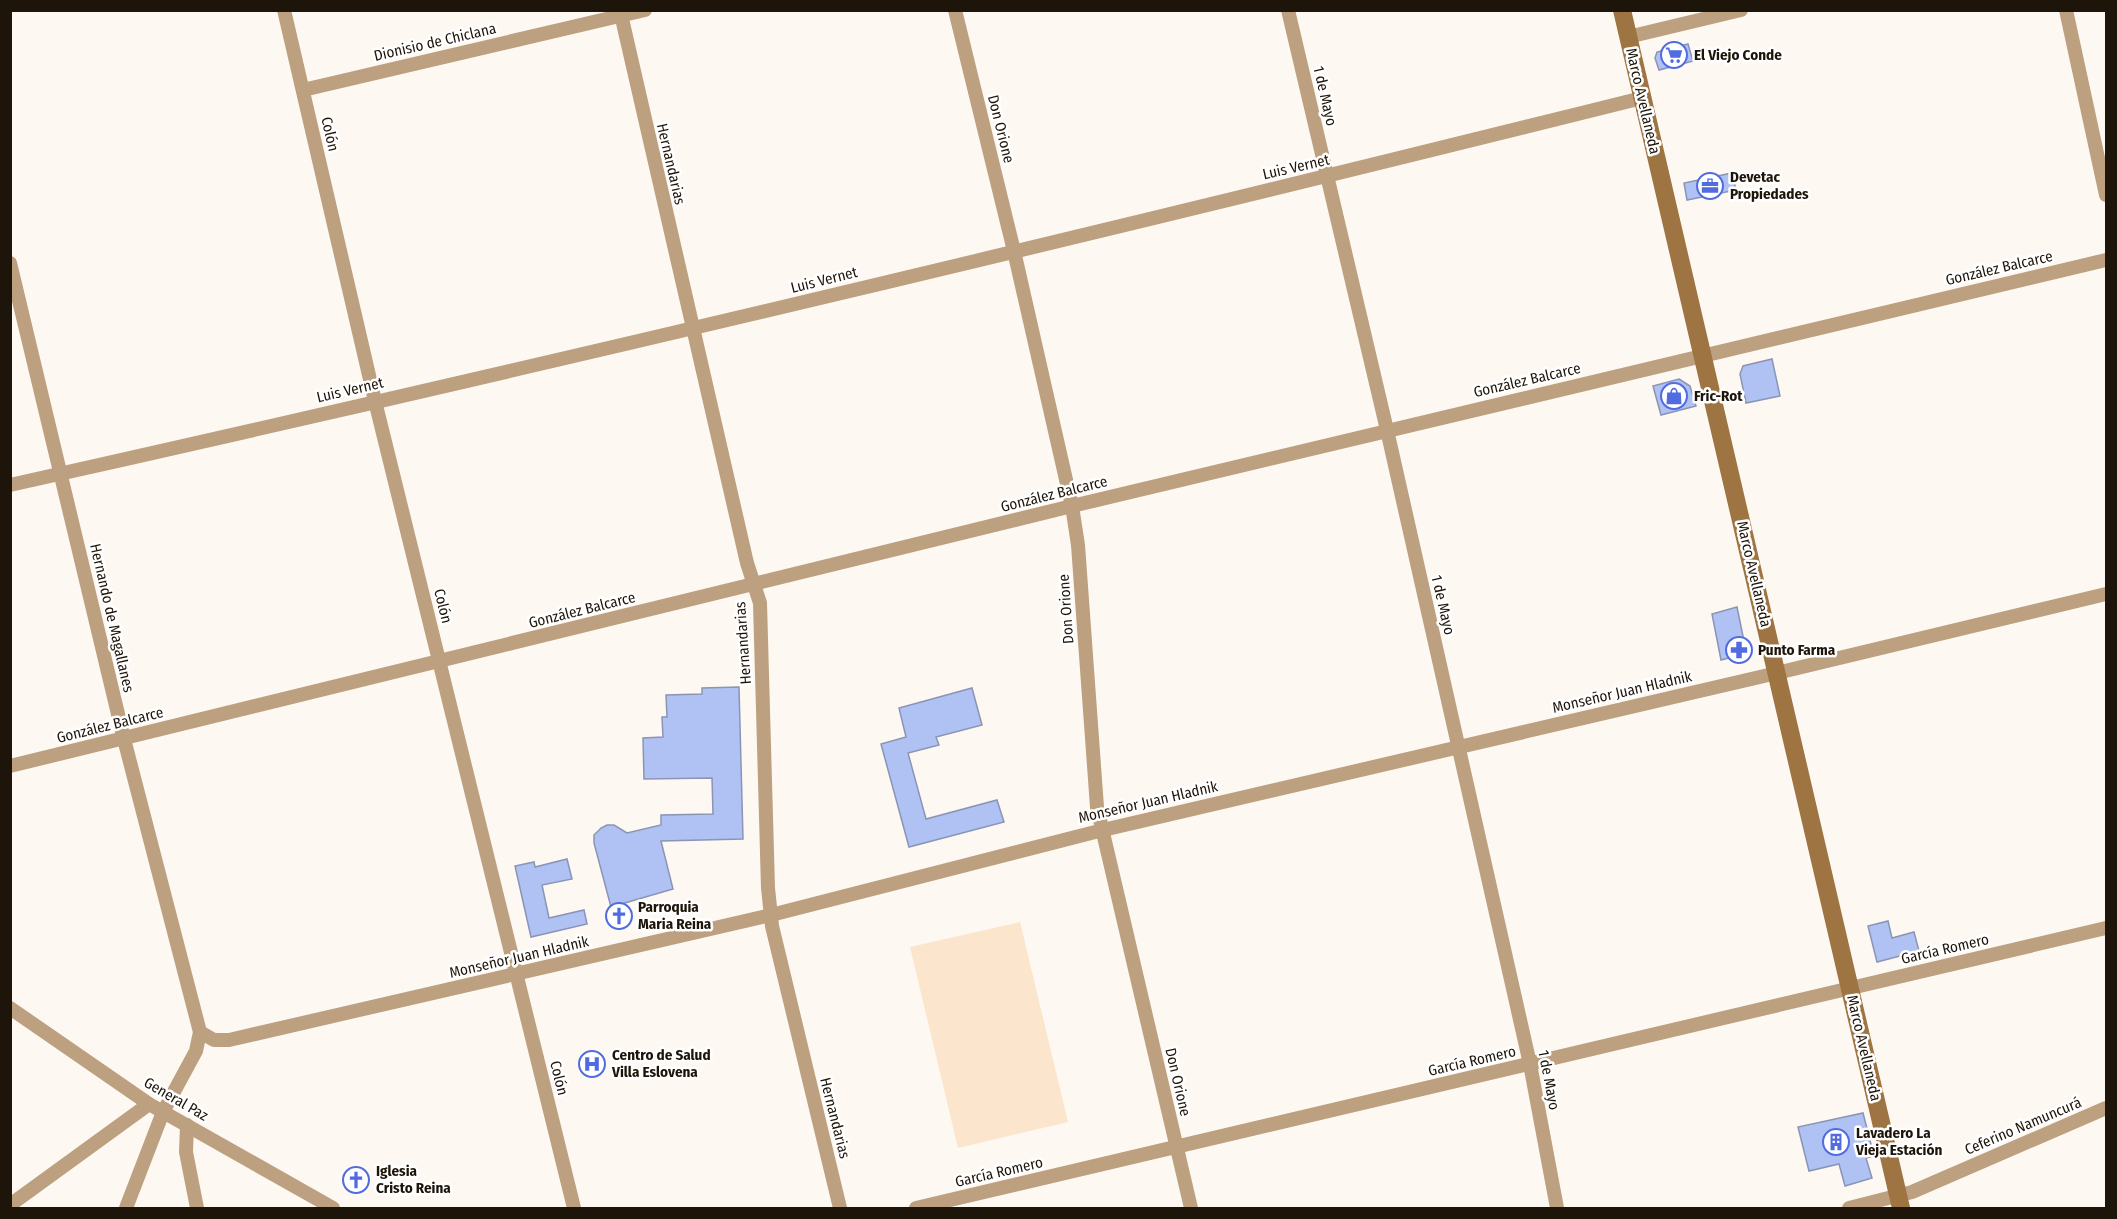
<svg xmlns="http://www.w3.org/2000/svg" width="2117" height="1219" viewBox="0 0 2117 1219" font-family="'Fira Sans Condensed',sans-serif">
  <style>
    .green { fill: #fbe5cc }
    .building { fill: #b0c1f4; stroke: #8a95b5; stroke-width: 1.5 }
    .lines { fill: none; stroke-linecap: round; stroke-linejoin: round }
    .street { stroke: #bca07f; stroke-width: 14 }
    .secondary { stroke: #9d7442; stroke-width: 18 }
    .labels { text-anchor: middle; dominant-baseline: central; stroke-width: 5; stroke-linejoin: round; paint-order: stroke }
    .street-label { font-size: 15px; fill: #1e150a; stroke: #fff }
    .poi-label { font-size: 15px; font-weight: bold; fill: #1e150a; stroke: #fff; text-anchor: start }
  </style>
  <rect width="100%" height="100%" fill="#fef8f2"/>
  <path class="green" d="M1020,922L1068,1122L958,1148L910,947Z"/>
  <g class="building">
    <path d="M1688,44L1693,61L1659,70L1655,58L1657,52Z"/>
    <path d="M1732,173L1736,190L1687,200L1684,183Z"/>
    <path d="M1772,359L1780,396L1746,403L1740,374L1743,366Z"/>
    <path d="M1679,379L1690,386L1696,406L1661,415L1653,386Z"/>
    <path d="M1737,607L1745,646L1740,655L1721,660L1712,614Z"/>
    <path d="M739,687L743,839L661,841L673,889L611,907L594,843V835L601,828L607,825H614L627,833L661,825V815L713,814L712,778L644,779L643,738L663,737L662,717H667L666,695L702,694V688Z"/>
    <path d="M972,688L982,725L936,737L939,745L908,753L926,819L997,800L1004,822L909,847L881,744L906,737L899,708Z"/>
    <path d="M567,859L572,879L542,885L549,918L584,910L587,924L531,937L515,866L534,862L535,867Z"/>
    <path d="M1888,921L1892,938L1914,932L1919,951L1877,962L1868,926Z"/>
    <path d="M1863,1113L1874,1156L1866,1158L1872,1178L1845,1186L1839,1164L1809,1171L1798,1127Z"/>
  </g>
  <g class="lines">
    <g class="street">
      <path d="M284,10L375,401L574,1208"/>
      <path d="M620,10L747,563L760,603L768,888L772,926L840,1208"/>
      <path d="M955,10L1014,251L1072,506L1078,545L1097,807L1191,1208"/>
      <path d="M1288,10L1387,430L1530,1064L1557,1208"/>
      <path d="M2066,10L2106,195"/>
      <path d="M1628,37L1741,10"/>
      <path d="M303,90L645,10"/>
      <path d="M10,263L124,739L200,1032L196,1051L163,1112L126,1208"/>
      <path d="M10,485C556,363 1100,233 1642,98"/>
      <path d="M10,766L1072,506L2106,260"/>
      <path d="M10,1008L149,1104L333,1208"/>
      <path d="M200,1032L214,1040H229L771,915L1103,830L1777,673L2106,594"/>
      <path d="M187,1125L186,1152L197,1208"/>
      <path d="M10,1205L149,1104"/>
      <path d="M916,1208L2106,928"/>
      <path d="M1849,1208L1912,1192L2106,1108"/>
    </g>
    <path class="secondary" d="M1622,10L1901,1208"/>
  </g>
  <defs>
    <symbol id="supermarket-ring" viewBox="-11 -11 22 22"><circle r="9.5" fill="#fff" stroke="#516be0" stroke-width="1.5"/><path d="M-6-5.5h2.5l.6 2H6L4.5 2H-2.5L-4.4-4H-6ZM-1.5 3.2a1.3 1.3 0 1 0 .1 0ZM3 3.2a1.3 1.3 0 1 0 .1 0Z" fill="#516be0"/></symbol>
    <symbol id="office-ring" viewBox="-11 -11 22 22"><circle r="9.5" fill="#fff" stroke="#516be0" stroke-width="1.5"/><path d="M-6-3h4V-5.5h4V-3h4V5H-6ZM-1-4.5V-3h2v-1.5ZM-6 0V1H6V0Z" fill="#516be0"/></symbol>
    <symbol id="shop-ring" viewBox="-11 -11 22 22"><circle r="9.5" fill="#fff" stroke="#516be0" stroke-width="1.5"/><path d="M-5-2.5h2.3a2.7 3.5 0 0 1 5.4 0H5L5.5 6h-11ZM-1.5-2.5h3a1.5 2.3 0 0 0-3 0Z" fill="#516be0"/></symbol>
    <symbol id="pharmacy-ring" viewBox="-11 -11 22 22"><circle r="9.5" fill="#fff" stroke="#516be0" stroke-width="1.5"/><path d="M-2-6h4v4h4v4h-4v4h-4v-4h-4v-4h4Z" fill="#516be0"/></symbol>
    <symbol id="church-ring" viewBox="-11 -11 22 22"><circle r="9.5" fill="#fff" stroke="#516be0" stroke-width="1.5"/><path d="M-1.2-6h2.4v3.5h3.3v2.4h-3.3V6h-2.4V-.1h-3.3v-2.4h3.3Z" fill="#516be0"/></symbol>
    <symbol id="hospital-ring" viewBox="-11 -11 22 22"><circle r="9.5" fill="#fff" stroke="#516be0" stroke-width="1.5"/><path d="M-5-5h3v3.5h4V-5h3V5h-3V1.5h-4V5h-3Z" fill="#516be0"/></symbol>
    <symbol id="building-ring" viewBox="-11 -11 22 22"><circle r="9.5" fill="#fff" stroke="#516be0" stroke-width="1.5"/><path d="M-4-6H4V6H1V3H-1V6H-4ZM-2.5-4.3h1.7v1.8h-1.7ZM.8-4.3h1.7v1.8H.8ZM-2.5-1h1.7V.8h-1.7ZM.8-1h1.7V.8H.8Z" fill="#516be0"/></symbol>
  </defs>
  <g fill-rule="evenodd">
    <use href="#supermarket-ring" x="1659" y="40" width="30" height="30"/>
    <use href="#office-ring" x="1695" y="171" width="30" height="30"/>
    <use href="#shop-ring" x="1659" y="381" width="30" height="30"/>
    <use href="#pharmacy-ring" x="1724" y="635" width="30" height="30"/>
    <use href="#church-ring" x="604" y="901" width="30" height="30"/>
    <use href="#hospital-ring" x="577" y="1049" width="30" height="30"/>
    <use href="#building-ring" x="1821" y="1127" width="30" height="30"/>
    <use href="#church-ring" x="341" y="1165" width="30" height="30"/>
  </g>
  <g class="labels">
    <g class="street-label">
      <text transform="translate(435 42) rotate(-13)">Dionisio de Chiclana</text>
      <text transform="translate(1325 96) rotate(77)">1 de Mayo</text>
      <text transform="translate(1643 101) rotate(77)">Marco Avellaneda</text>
      <text transform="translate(1001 129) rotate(76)">Don Orione</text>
      <text transform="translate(330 134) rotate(77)">Colón</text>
      <text transform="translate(671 164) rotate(77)">Hernandarias</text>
      <text transform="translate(1296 167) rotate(-13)">Luis Vernet</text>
      <text transform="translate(1999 268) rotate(-13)">González Balcarce</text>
      <text transform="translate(824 280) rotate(-14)">Luis Vernet</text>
      <text transform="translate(1527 380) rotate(-13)">González Balcarce</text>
      <text transform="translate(350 390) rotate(-13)">Luis Vernet</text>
      <text transform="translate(1054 494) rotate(-14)">González Balcarce</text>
      <text transform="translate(1754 574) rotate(77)">Marco Avellaneda</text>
      <text transform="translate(1443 605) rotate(77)">1 de Mayo</text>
      <text transform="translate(443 606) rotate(76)">Colón</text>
      <text transform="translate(1066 609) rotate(-94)">Don Orione</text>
      <text transform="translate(582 610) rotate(-14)">González Balcarce</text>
      <text transform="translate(112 618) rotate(77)">Hernando de Magallanes</text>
      <text transform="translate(743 643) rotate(-94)">Hernandarias</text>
      <text transform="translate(1622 692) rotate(-13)">Monseñor Juan Hladnik</text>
      <text transform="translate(110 725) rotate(-14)">González Balcarce</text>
      <text transform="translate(1148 802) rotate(-13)">Monseñor Juan Hladnik</text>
      <text transform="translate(1945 949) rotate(-13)">García Romero</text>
      <text transform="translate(519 957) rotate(-13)">Monseñor Juan Hladnik</text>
      <text transform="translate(1864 1048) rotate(77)">Marco Avellaneda</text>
      <text transform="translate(1472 1061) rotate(-13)">García Romero</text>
      <text transform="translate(559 1078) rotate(76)">Colón</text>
      <text transform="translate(1549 1080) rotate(79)">1 de Mayo</text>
      <text transform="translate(1178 1082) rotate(77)">Don Orione</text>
      <text transform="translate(176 1099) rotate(30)">General Paz</text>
      <text transform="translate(835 1118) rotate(76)">Hernandarias</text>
      <text transform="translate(2023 1126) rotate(-23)">Ceferino Namuncurá</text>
      <text transform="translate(999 1172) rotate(-13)">García Romero</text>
    </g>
    <g class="poi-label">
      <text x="1694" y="55">El Viejo Conde</text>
      <text x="1730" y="177">Devetac<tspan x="1730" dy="17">Propiedades</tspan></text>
      <text x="1694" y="396">Fric-Rot</text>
      <text x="1758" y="650">Punto Farma</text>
      <text x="638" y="907">Parroquia<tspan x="638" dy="17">Maria Reina</tspan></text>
      <text x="612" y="1055">Centro de Salud<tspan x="612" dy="17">Villa Eslovena</tspan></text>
      <text x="1856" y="1133">Lavadero La<tspan x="1856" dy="17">Vieja Estación</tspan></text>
      <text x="376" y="1171">Iglesia<tspan x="376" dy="17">Cristo Reina</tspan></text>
    </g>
  </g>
  <rect width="2117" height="1219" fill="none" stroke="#1e150a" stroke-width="24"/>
</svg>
